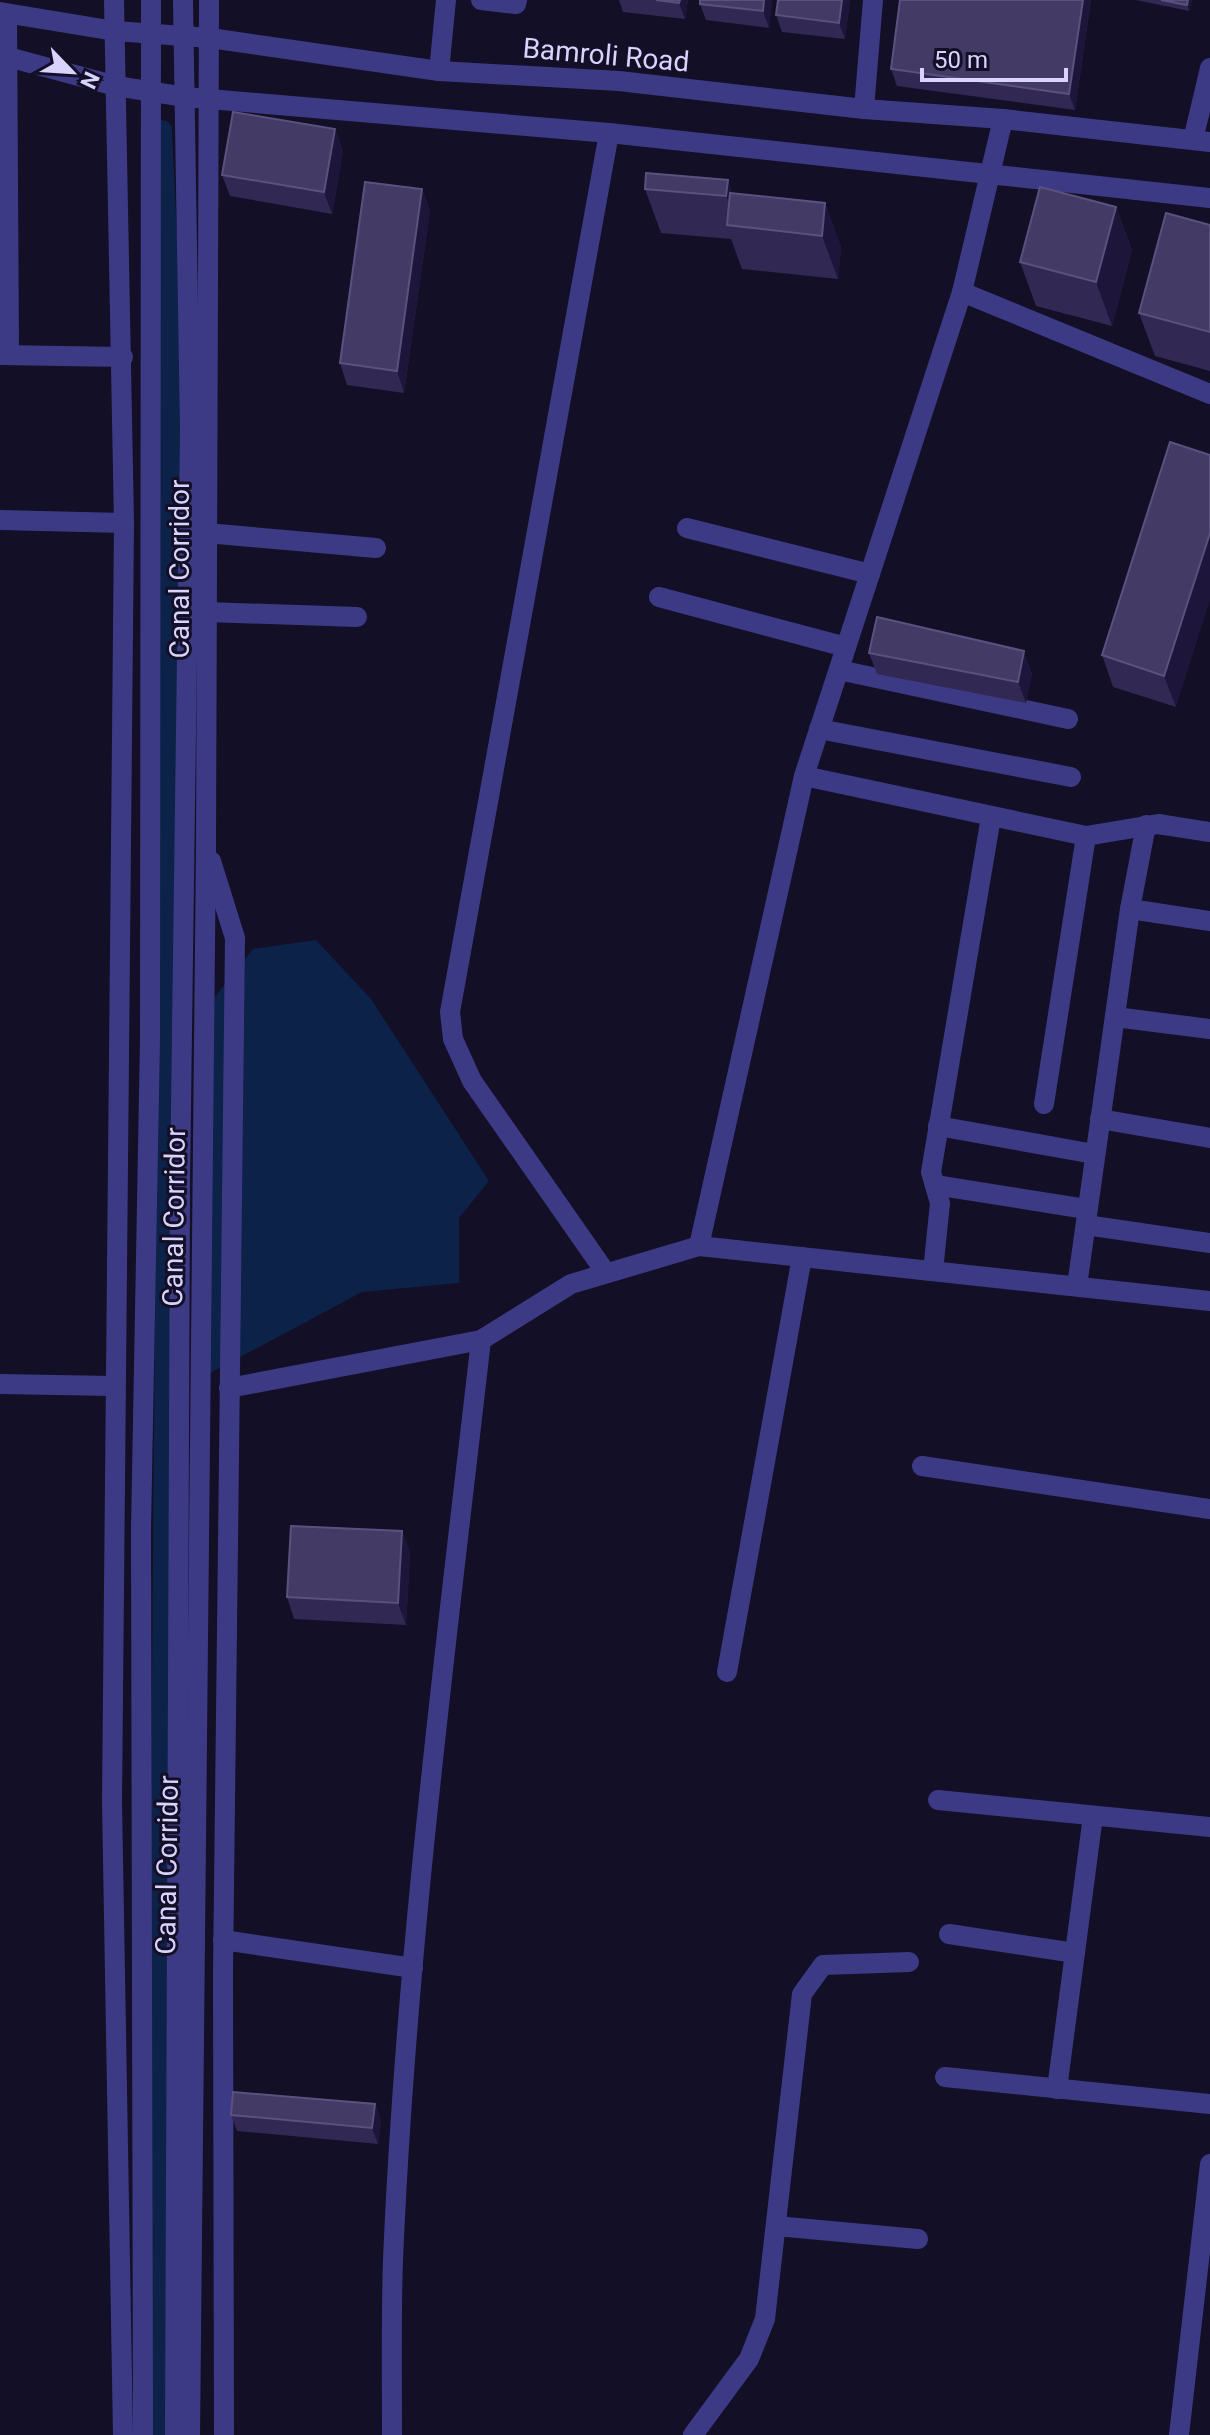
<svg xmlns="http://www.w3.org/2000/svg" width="1210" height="2435" viewBox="0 0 1210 2435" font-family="Roboto,sans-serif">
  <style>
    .water { fill: #0c2248 }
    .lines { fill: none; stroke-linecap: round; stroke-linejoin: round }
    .canal { stroke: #0c2248; stroke-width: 20 }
    .minor { stroke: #3d3a85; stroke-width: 20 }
    .wall { fill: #312854 }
    .shaded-wall { fill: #1d163a }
    .building { fill: #433a66; stroke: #5a527e; stroke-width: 2 }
    .labels { text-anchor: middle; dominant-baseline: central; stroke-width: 6; stroke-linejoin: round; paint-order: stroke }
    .street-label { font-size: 28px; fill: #d9d4ff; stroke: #130f26 }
  </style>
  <rect width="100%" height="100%" fill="#130f26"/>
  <path class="water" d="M316,940L371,999L489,1181L459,1218V1283L362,1292L199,1379L214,998L253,949Z"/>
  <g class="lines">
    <path class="canal" d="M156,2435L170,664V298L162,130"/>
    <g class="minor">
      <path d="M114,0L124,523L112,1801L123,2435"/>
      <path d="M481,0L516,4L517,0"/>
      <path d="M0,12L115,31L210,38L439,71L619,81L864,109L1003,119L1210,142"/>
      <path d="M7,14L9,355"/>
      <path d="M0,55L116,86L185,97L609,133L1210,198"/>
      <path d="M439,71L446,0"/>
      <path d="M864,109L873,0"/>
      <path d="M1193,140L1210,68"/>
      <path d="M962,292L1210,394"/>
      <path d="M0,355L123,357"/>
      <path d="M0,520L124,523"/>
      <path d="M687,528L870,574"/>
      <path d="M206,533L376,548"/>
      <path d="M659,597L846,647"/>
      <path d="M206,612L357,617"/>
      <path d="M839,670L1068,719"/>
      <path d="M819,729L1071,777"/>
      <path d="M804,776L1086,836L1158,824L1210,832"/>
      <path d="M211,861L235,938L223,1974L224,2435"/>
      <path d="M1130,909L1210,921"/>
      <path d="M1115,1017L1210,1029"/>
      <path d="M1044,1104L1086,836"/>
      <path d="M1100,1119L1210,1138"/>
      <path d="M938,1126L1094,1154"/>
      <path d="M935,1185L1086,1209"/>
      <path d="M1086,1225L1210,1243"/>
      <path d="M699,1246L804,776L962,292L1003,119"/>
      <path d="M933,1271L940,1203L931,1172L991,817"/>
      <path d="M606,1273L472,1081L453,1039L450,1012L609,133"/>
      <path d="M1077,1286L1130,909L1146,825"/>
      <path d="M0,1384L113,1386"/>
      <path d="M229,1388L481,1340"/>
      <path d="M922,1466L1210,1509"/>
      <path d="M727,1672L802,1257"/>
      <path d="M938,1800L1210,1827"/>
      <path d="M949,1934L1075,1953"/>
      <path d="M223,1940L413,1968"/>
      <path d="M945,2077L1210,2104"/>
      <path d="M1057,2089L1093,1816"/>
      <path d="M776,2226L918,2239"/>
      <path d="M143,2435L141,1530L150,1039L151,0"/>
      <path d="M175,2435L180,1182L190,430L183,0"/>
      <path d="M190,2435L206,846L209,0"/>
      <path d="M392,2435C392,2377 391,2318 393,2260C406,1952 446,1646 481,1340L571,1284L699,1246L1210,1301"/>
      <path d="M693,2435L749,2359L765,2319L802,1994L823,1965L909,1962"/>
      <path d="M1179,2435L1210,2164"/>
    </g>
  </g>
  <g class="wall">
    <path d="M619,0H688L685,19L623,12Z"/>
    <path d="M700,0H772L769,28L706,20L700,4Z"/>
    <path d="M778,0H850L845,39L782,32L776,15Z"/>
    <path d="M1091,0L1075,110L897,86L891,69Z"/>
    <path d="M1136,0H1192L1189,11Z"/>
    <path d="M335,129L343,151L332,214L230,196L222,175Z"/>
    <path d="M422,189L430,211L404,393L347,385L340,363Z"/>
    <path d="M645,189L733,194L825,203L841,247L838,279L742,269L731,239L661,233Z"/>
    <path d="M1116,207L1132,250L1112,326L1036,306L1020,262Z"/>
    <path d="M1210,225V371L1155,356L1139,313Z"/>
    <path d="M1170,442L1176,707L1113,687L1102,655Z"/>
    <path d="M869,653L1032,673L1026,703L877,674Z"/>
    <path d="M402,1531L410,1553L406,1625L294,1619L287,1597Z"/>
    <path d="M375,2104L381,2121L378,2144L237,2131L231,2115Z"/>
  </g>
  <g class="shaded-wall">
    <path d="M680,0H688L685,19L679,3Z"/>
    <path d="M764,0H772L769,28L763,11Z"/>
    <path d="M842,0H850L845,39L839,23Z"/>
    <path d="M1083,0H1091L1075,110L1069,94Z"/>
    <path d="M1188,0H1192L1189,11L1187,5Z"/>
    <path d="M335,129L343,151L332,214L324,192Z"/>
    <path d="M728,180L744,223L738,227L726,196Z"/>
    <path d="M422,189L430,211L404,393L397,371Z"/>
    <path d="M825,203L841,247L838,279L822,236Z"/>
    <path d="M1116,207L1132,250L1112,326L1096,282Z"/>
    <path d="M1210,533V600L1176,707L1164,676Z"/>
    <path d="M1024,651L1032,673L1026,703L1018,682Z"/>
    <path d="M402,1531L410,1553L406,1625L398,1603Z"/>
    <path d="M375,2104L381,2121L378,2144L372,2128Z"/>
  </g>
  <g class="building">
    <path d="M656,0H680L679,3Z"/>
    <path d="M700,0H764L763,11L700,4Z"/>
    <path d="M778,0H842L839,23L776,15Z"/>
    <path d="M900,0H1083L1069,94L891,69Z"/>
    <path d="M1161,0H1188L1187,5Z"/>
    <path d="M233,112L335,129L324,192L222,175Z"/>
    <path d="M646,173L728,180L726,196L645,189Z"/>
    <path d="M365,182L422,189L397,371L340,363Z"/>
    <path d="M1040,187L1116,207L1096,282L1020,262Z"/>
    <path d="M730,193L825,203L822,236L727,225Z"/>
    <path d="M1166,213L1210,225V332L1139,313Z"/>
    <path d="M1170,442L1210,455V533L1164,676L1102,655Z"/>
    <path d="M877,617L1024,651L1018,682L869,653Z"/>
    <path d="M291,1526L402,1531L398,1603L287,1597Z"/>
    <path d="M233,2092L375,2104L372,2128L231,2115Z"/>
  </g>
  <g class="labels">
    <g class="street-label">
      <text transform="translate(606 55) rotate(5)">Bamroli Road</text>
      <text transform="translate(179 569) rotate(-90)">Canal Corridor</text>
      <text transform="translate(174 1217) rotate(-89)">Canal Corridor</text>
      <text transform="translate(167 1865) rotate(-89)">Canal Corridor</text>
    </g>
  </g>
  <g transform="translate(72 72) rotate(115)" stroke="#130f26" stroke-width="6" paint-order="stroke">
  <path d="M0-6L14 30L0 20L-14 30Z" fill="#d9d4ff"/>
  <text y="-12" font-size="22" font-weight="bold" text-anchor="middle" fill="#d9d4ff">N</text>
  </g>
  <path d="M922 68v12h144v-12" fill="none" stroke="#d9d4ff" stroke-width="4"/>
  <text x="934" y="68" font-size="24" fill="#d9d4ff" stroke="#130f26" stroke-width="6" paint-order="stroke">50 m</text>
</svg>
